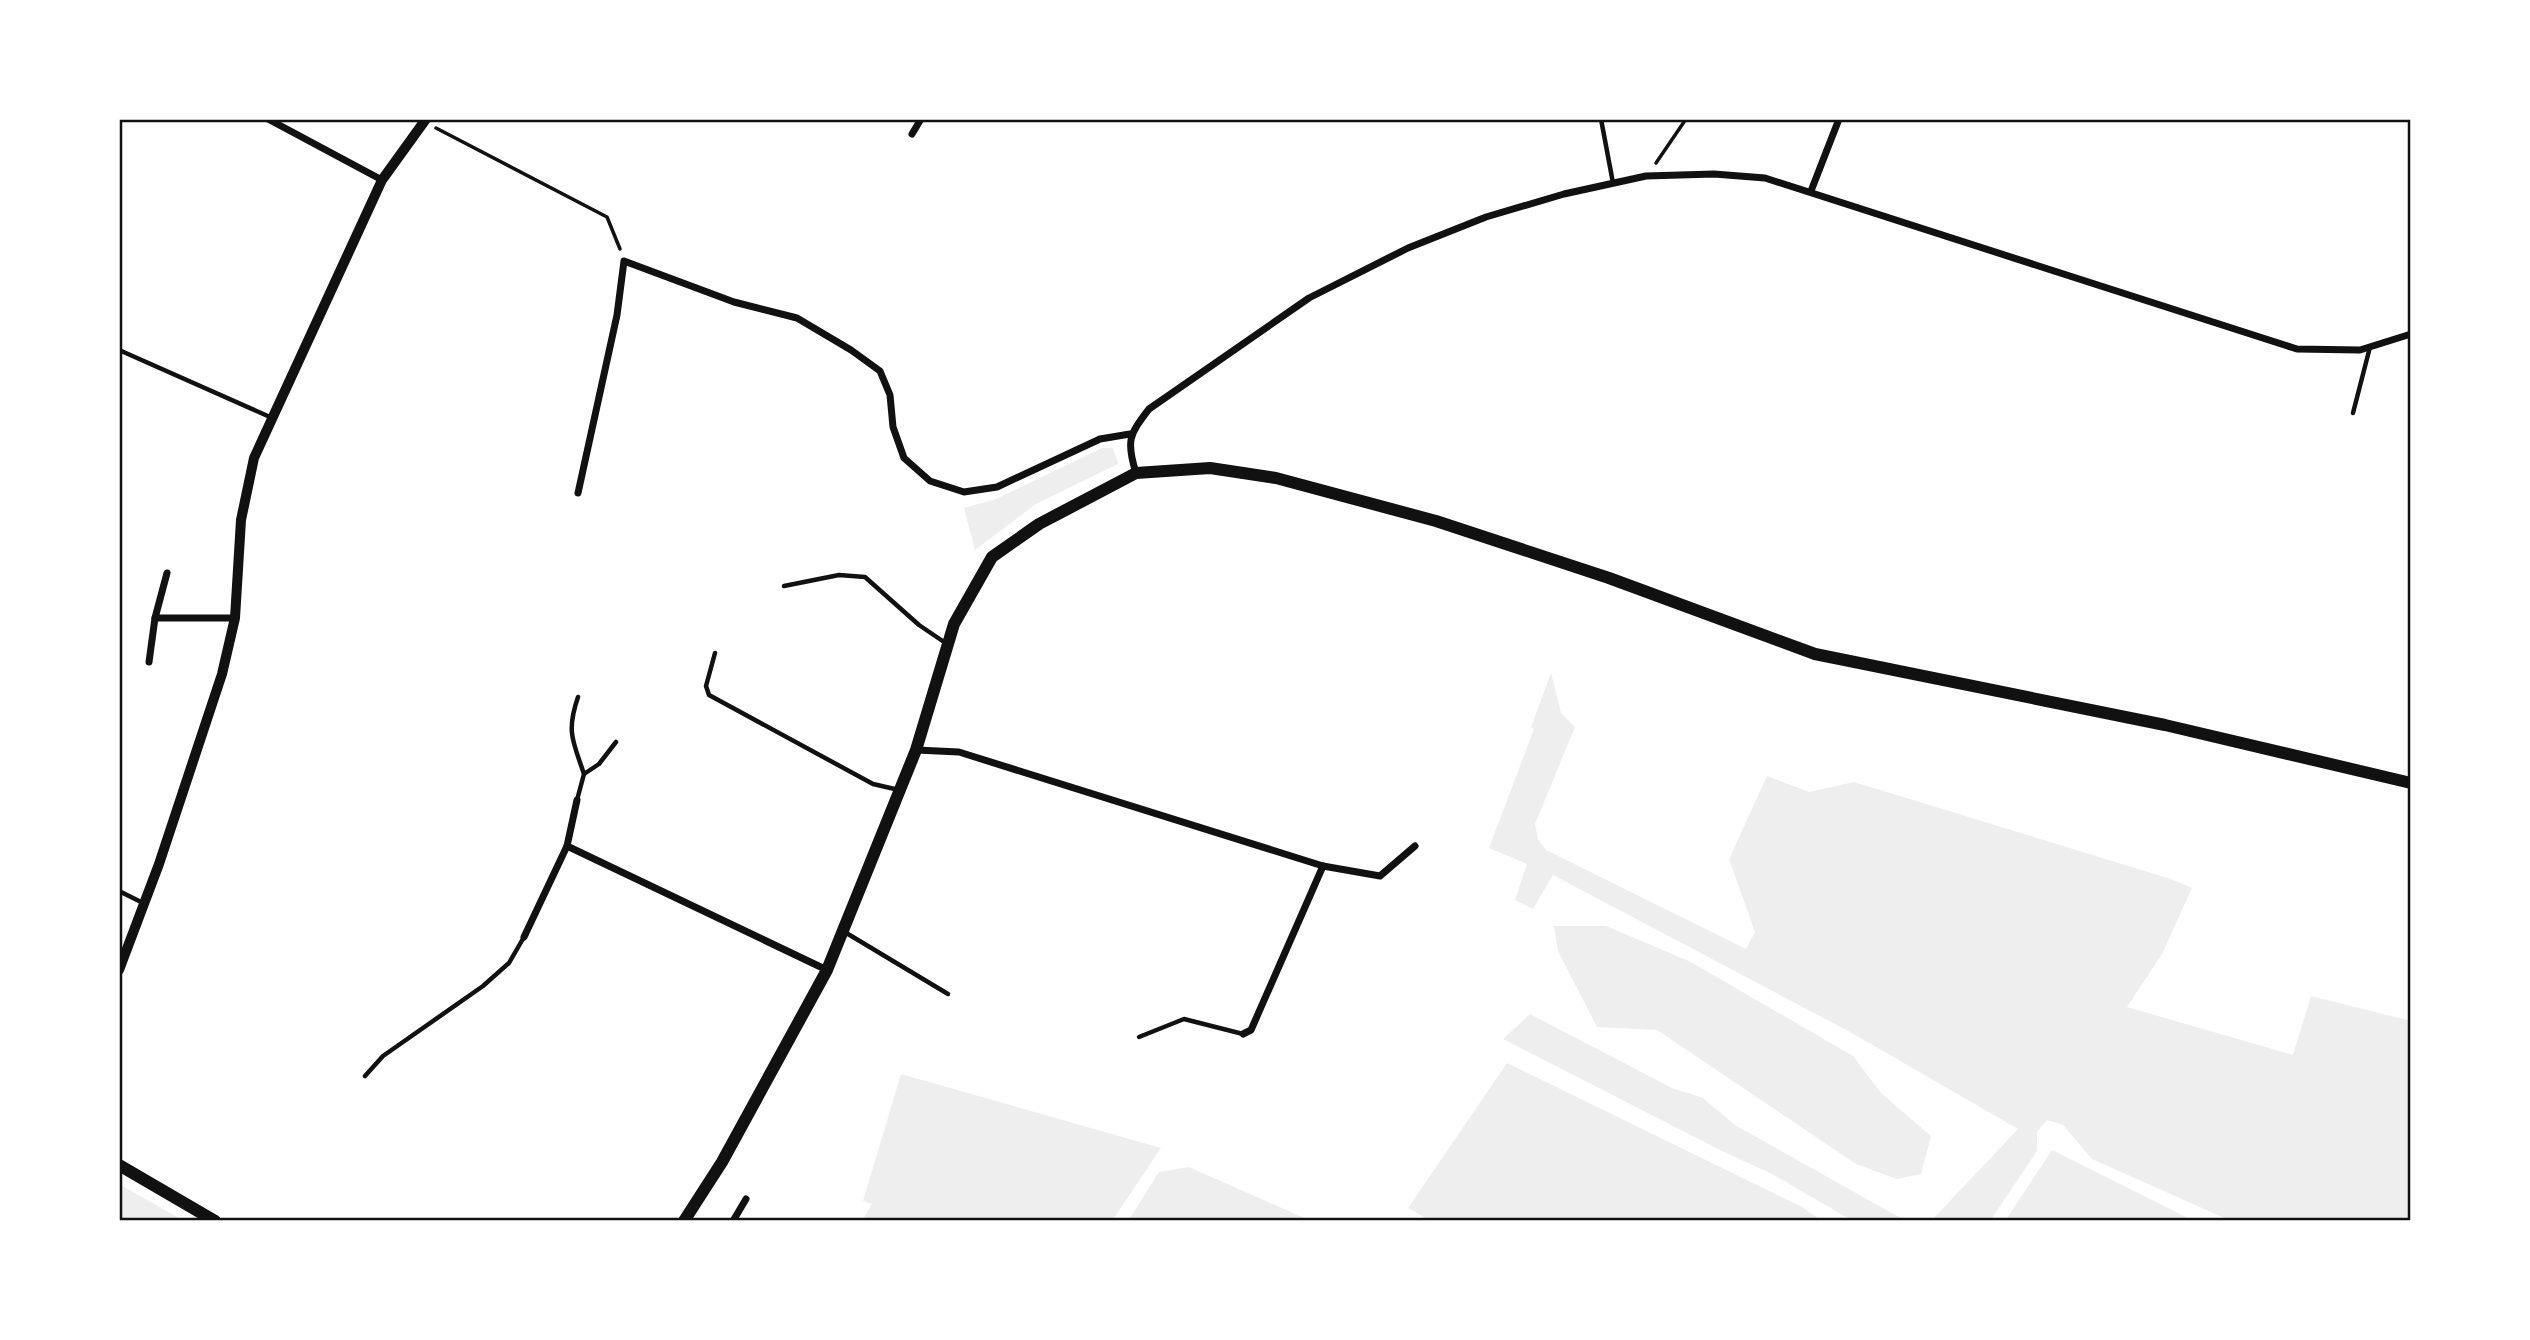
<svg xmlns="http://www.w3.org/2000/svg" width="2530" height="1340" viewBox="0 0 2530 1340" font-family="'PT Sans',sans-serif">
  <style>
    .green { fill: #eee }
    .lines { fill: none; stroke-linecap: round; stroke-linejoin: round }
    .path { stroke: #111; stroke-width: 3.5 }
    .service { stroke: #111; stroke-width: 4.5 }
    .minor { stroke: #111; stroke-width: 7 }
    .tertiary { stroke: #111; stroke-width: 10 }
    .secondary { stroke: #111; stroke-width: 12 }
    .neatline { fill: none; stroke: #111; stroke-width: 2.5 }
  </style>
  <rect width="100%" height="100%" fill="#fff"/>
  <g class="green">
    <path d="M1102,448H1113L1118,464L1036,504L975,550L964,508L996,499Z"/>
    <path d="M1551,673L1561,713L1575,727L1535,824L1538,839L1546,850L1746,949L1755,932L1729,859L1767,776L1809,792L1854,782L2171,879L2192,888L2162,954L2127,1007L2293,1055L2311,996L2411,1021V1221H2231L2092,1159L2063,1125L2047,1120L2037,1132V1151L1990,1221H1931L2018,1129L1850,1032L1553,875L1533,909L1515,900L1527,864L1489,848L1534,729L1531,727Z"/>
    <path d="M1554,926H1606L1691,962L1853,1056L1881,1093L1931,1136L1921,1174L1897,1179L1856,1164L1657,1030L1597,1027L1558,951Z"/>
    <path d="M1530,1014L1672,1088L1703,1098L1735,1125L1906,1221H1853L1772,1174L1722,1151L1503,1039Z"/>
    <path d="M1507,1063L1802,1207L1822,1221H1431L1408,1208Z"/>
    <path d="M901,1074L1161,1148L1112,1221H862L872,1204L863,1201Z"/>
    <path d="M2052,1150L2194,1221H2005Z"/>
    <path d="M1189,1167L1311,1221H1128L1159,1172Z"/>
    <path d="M119,1184L184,1221H119Z"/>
  </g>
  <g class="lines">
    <g class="path">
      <path d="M436,128L607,217L620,249"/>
      <path d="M1656,163L1686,119"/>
    </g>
    <g class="service">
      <path d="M1601,119L1613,183"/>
      <path d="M119,350L270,417"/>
      <path d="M2353,413L2370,347"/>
      <path d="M784,586L839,575L865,577L919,625L947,644"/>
      <path d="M715,653L706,686L709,695L873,784L899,790"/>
      <path d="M578,697C566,732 573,741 584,774"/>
      <path d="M577,800L584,774L599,764L616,742"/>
      <path d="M119,891L143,903"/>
      <path d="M843,931L948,994"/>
      <path d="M1139,1037L1184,1019L1243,1034"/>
      <path d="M365,1076L383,1056L483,986L509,963L524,937"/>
    </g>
    <g class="minor">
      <path d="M268,119L382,180"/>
      <path d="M912,134L921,119"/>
      <path d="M1811,191L1839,119"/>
      <path d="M1136,473C1126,441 1129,435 1149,409L1309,298L1408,248L1486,217L1564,194L1646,176L1714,174L1765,178L2297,349L2360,350L2411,334"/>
      <path d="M578,493L617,315L624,261L734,302L797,318L851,350L880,371L890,395L893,427L904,458L930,481L964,492L997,487L1100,439L1130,434"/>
      <path d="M167,573L155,618H235"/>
      <path d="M149,662L155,618"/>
      <path d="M916,750L959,752L1323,866L1380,876L1415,846"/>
      <path d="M567,846L827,970"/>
      <path d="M524,937L567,846L577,800"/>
      <path d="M1243,1034L1251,1030L1323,866"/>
      <path d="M733,1221L746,1199"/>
    </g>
    <path class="tertiary" d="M119,970L159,864L222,674L235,618L241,520L254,458L382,180L426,119"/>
    <g class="secondary">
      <path d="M119,1165L215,1221"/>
      <path d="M684,1221L722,1162L827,970L916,750L954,624L992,557L1039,524L1136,473L1210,468L1276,478L1436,521L1609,578L1815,654L2165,725L2411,783"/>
    </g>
  </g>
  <rect width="2530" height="1340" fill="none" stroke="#ffffff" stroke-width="242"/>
  <rect x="121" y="121" width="2288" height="1098" class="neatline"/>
</svg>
